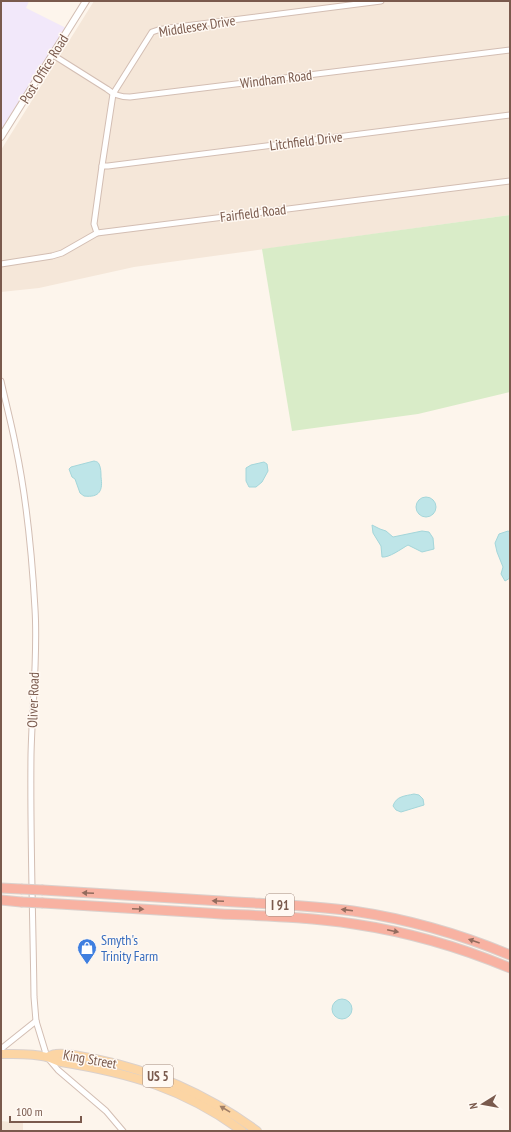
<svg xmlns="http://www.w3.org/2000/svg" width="511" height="1132" viewBox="0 0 511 1132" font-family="'PT Sans Narrow',sans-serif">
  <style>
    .residential { fill: #f5e7d9 }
    .education { fill: #f2e8fa }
    .green { fill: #d9ecc8 }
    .water { fill: #bee5e8; stroke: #a4d6da }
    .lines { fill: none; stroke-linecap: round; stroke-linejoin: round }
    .minor-casing { stroke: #d3beb3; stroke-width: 7 }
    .tertiary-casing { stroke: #d3beb3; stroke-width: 8 }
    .primary-casing { stroke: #dad1cd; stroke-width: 10 }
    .motorway-casing { stroke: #dad1cd; stroke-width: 11 }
    .minor { stroke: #fff; stroke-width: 5 }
    .tertiary { stroke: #fff; stroke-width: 6 }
    .primary { stroke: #fcd5a4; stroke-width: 8 }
    .motorway { stroke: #f8b2a2; stroke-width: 9 }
    .motorway-bridge-casing { stroke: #dad1cd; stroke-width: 11; stroke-linecap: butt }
    .motorway-bridge { stroke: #f8b2a2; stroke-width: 9 }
    .oneway { fill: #936c5e }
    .oneway2 { fill: #a17f67 }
    .labels { text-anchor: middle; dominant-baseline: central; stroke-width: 3; stroke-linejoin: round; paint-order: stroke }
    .shield { fill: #fff9f3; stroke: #a28a7f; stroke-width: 1 }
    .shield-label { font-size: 13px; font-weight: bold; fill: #7a5a4d }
    .street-label { font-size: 14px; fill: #7a5a4d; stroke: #fff9f3 }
    .shop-label { font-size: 14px; fill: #366cbe; stroke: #fff9f3; text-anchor: start }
  </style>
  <rect width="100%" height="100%" fill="#fdf5ec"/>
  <g class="residential">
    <path d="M94,1H510V215L134,267L39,288L1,292V150Z"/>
    <path d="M1,1121L23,1123V1131H1Z"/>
  </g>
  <path class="education" d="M1,1H29L26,8L70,30L1,134Z"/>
  <path class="green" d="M510,215V392L418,414L292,431L262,249Z"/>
  <g class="water">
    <path d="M94,461C97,462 97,461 99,464C101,468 101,473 101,477C103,490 100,498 84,496L80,493L75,479L72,477L69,469L71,467Z"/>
    <path d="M264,462L267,464L268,471L262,482L256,487H249L246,481V468L251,465Z"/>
    <circle cx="426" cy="507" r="10"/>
    <path d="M372,525L380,529L386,531L393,537L422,531L429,532L433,538L434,549L422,552L408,545C401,549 389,558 382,557L381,546L373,533Z"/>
    <path d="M508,531L510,532V578L505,581L501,574L503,567L497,552L495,543L499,534Z"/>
    <path d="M414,794L419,795L423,799L424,805L401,812L396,810L393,806C396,796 405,796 414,794Z"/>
    <circle cx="342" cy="1009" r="10"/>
  </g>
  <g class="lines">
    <defs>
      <g id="minor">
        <path d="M53,55L107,89C114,95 120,97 130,97L510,50"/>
        <path d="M102,166H108L510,115"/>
        <path d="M97,233L94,224L102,166L113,94L152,32L158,30L169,28L381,1"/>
        <path d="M1,264L52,256L62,253L97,233L510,181"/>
        <path d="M1,381C6,404 12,426 16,448C27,501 32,555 35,609C38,657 32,706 31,755C30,836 33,916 34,997L36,1021L47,1057L58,1070L106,1111L123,1131"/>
        <path d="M1,1049L36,1021"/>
      </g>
      <path id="tertiary" d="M1,137L86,1"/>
      <g id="primary">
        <path d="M1,1054C16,1054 32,1053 47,1057C52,1058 56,1061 61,1062C130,1073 185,1089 242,1131"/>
        <path d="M47,1057C50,1056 53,1054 56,1054C66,1052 85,1057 95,1059C155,1071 208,1095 257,1131"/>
      </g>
      <g id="motorway">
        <path d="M1,888L21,889"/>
        <path d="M43,890C102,894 162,897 221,901C265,904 310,905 353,911C407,919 460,934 510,955"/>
        <path d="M1,900L21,902"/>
        <path d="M43,903C103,907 162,910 221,914C265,916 310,917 354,924C408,932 460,947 510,968"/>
      </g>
    </defs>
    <use href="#minor" class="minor-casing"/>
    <use href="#tertiary" class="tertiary-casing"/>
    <use href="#primary" class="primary-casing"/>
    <use href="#motorway" class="motorway-casing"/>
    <use href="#minor" class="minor"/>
    <use href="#tertiary" class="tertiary"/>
    <use href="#primary" class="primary"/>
    <use href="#motorway" class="motorway"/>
    <defs>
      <g id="motorway-bridge">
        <path d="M21,889L43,890"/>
        <path d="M21,902L43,903"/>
      </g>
    </defs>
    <use href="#motorway-bridge" class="motorway-bridge-casing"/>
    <use href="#motorway-bridge" class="motorway-bridge"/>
  </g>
  <defs><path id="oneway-solid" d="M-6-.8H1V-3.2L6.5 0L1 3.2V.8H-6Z"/></defs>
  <g class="oneway">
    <use href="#oneway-solid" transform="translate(88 893) rotate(-177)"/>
    <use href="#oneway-solid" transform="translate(218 901) rotate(-177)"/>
    <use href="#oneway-solid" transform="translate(138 909) rotate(3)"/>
    <use href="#oneway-solid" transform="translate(347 910) rotate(-173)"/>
    <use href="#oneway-solid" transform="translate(393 931) rotate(12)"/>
    <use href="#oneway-solid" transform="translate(474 941) rotate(-161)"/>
  </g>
  <use class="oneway2" href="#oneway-solid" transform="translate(225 1109) rotate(-149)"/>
  <defs>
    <symbol id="shop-pin" viewBox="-11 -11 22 30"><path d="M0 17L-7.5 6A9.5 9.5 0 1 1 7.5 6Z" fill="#3f7fe0" stroke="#fff9f3"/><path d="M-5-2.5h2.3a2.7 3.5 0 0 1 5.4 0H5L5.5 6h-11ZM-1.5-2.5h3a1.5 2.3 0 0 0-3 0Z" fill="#fff"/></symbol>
  </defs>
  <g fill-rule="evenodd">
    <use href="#shop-pin" x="76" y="937" width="22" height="30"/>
  </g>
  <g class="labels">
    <g class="shield">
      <rect x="266" y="894" width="28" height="22" rx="3"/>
      <rect x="143" y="1065" width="30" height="22" rx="3"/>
    </g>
    <g class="shield-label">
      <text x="280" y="905">I 91</text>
      <text x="158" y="1076">US 5</text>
    </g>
    <g class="street-label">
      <text transform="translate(197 26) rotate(-9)">Middlesex Drive</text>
      <text transform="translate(44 69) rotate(-58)">Post Office Road</text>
      <text transform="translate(276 79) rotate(-7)">Windham Road</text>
      <text transform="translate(306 141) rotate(-7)">Litchfield Drive</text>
      <text transform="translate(253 213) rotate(-7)">Fairfield Road</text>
      <text transform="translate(33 700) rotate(-88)">Oliver Road</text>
      <text transform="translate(90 1059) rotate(10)">King Street</text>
    </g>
    <g class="shop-label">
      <text x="101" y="940">Smyth's<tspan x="101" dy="16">Trinity Farm</tspan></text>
    </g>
  </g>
  <rect width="511" height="1132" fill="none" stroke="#7a5a4d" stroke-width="4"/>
  <g transform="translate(483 1104) rotate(259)" stroke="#fff9f3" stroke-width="3" paint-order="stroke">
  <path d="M0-3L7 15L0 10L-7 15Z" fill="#7a5a4d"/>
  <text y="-6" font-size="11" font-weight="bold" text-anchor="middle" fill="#7a5a4d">N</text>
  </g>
  <path d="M10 1116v6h71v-6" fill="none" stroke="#7a5a4d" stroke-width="2"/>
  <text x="16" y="1116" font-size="12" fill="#7a5a4d" stroke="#fff9f3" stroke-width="3" paint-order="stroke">100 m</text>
</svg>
